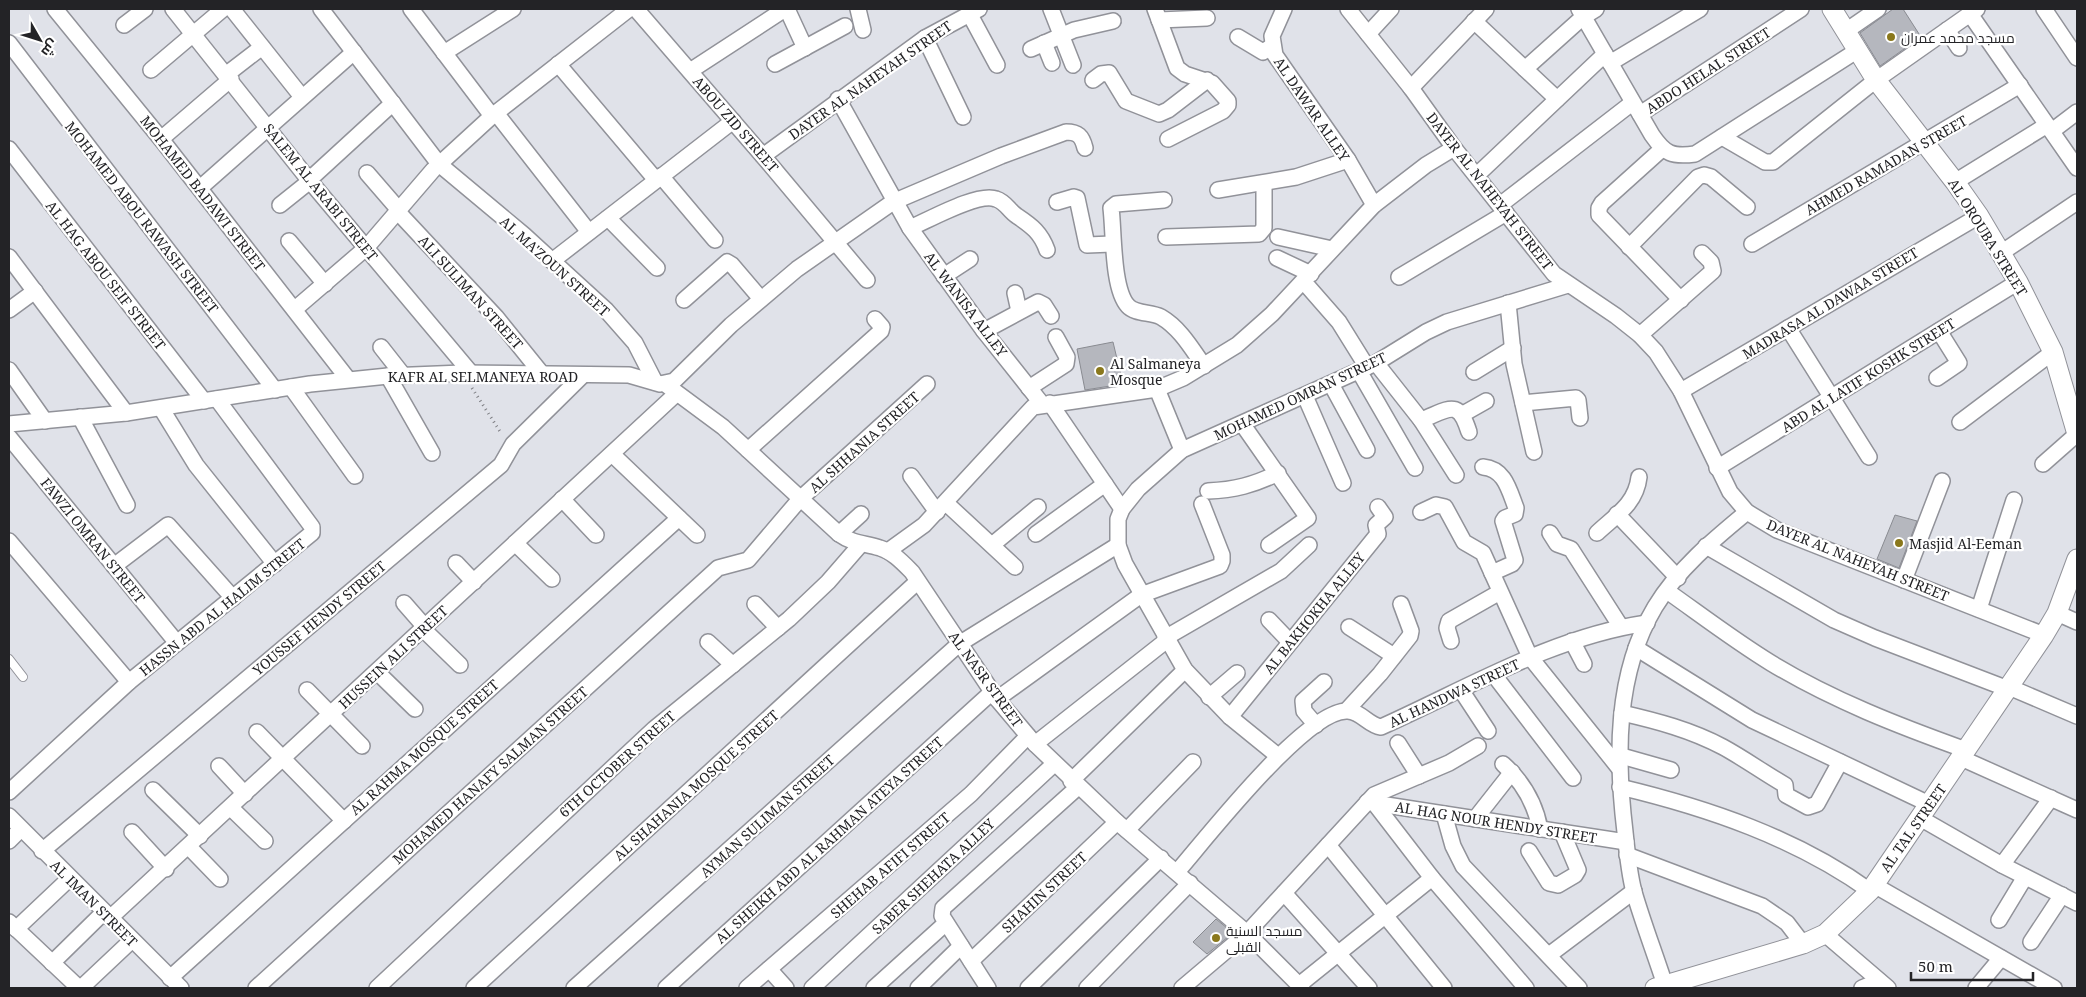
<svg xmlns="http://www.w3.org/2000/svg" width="2086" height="997" viewBox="0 0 2086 997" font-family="'Noto Serif',Cairo,serif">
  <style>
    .building { fill: #b5b7be; stroke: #898b91 }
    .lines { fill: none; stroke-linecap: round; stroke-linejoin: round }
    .service-casing { stroke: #919299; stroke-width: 10 }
    .minor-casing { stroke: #919299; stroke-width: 18 }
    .tertiary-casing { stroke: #919299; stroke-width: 21 }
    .path { stroke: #7d7e83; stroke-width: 3; stroke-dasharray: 1 4; stroke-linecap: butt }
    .service { stroke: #fff; stroke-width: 8 }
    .minor { stroke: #fff; stroke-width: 15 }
    .tertiary { stroke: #fff; stroke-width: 19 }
    .poi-dot { fill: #8a781c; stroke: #fff; stroke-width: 2 }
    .labels { text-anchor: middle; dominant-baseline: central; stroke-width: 4.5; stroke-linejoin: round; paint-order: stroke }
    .poi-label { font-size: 14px; fill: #232326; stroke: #fff; text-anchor: start }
    .street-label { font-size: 14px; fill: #232326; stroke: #fff }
  </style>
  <rect width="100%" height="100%" fill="#e0e2e9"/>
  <g class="building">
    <path d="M1893,9H1903L1921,37L1880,66L1860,33Z"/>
    <path d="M1113,342L1123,384L1085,390L1077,349Z"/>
    <path d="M1895,515L1917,521L1899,568L1877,559Z"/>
    <path d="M1216,919L1233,933L1207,954L1193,942Z"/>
  </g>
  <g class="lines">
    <defs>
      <path id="service" d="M9,659L23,677"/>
      <g id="minor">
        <path d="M55,9L161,139L348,379"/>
        <path d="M173,9L309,180L471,373"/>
        <path d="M232,9L302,97"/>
        <path d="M321,9L439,164L524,235L606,310L635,343L655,382"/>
        <path d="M411,9L492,116"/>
        <path d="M636,9L763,156L867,280"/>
        <path d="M787,9L805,48"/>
        <path d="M858,9L863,30"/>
        <path d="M1051,9L1073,65"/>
        <path d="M1155,9L1177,68L1185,74L1212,83L1228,101V105L1223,111L1168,139"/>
        <path d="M1284,9L1272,36L1275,55L1348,160L1374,205"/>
        <path d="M1348,9L1411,88L1454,148L1554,274L1616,316L1640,335L1656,352L1681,391L1730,492L1747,512L1777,530L2044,635"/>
        <path d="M1579,9L1652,135C1665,154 1672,157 1695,154L1858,50"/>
        <path d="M2044,9L2077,58"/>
        <path d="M969,13L997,65"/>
        <path d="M1970,14L2077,168"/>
        <path d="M1159,20L1207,18"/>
        <path d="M1474,21L1557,99"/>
        <path d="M124,25L145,9"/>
        <path d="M1947,30L1959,48"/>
        <path d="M1846,31L1878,9"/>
        <path d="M1368,34L1391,9"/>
        <path d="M1238,37L1263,52L1272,46"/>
        <path d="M925,38L963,117"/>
        <path d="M9,43L275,390"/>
        <path d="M1044,43L1052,63"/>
        <path d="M1031,49L1074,30L1113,21"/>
        <path d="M444,53L513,9"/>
        <path d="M1610,63L1700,9"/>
        <path d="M558,64L656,180"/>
        <path d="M775,64L845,26"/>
        <path d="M1525,69L1583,17L1596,9"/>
        <path d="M151,70L223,9"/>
        <path d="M690,71L785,9"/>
        <path d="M227,74L262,47"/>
        <path d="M1093,80L1101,74L1109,73L1126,101L1159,114L1168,110L1207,80"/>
        <path d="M1411,88L1486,9"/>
        <path d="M838,99L910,228L984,331L1042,404"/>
        <path d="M496,113L589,232"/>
        <path d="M1640,114L1801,9"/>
        <path d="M2052,131L2077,112"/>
        <path d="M1722,137L1765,162H1773L1876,80L1977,9"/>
        <path d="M161,139L231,79"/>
        <path d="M9,149L204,401"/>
        <path d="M1662,149L1602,203L1599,208V215L1681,300"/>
        <path d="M763,156L925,38L979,9"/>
        <path d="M367,173L399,210"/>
        <path d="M1477,175L1605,54"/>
        <path d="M661,176L715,240"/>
        <path d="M309,180L393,103"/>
        <path d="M1955,182L2047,125"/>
        <path d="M200,188L354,52"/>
        <path d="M1218,190L1296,177L1348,160"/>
        <path d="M1164,200L1116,204L1111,208C1114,231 1112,289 1128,306C1135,314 1151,312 1161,317C1180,328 1192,349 1204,366"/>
        <path d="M1057,202L1074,197L1077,198L1087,245L1112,244"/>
        <path d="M280,205L310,181"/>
        <path d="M1500,205L1632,103"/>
        <path d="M397,211L496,317L542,374"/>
        <path d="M608,218L657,268"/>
        <path d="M910,228C929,220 978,192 996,199C1006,202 1009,211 1017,216C1032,226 1041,233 1047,250"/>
        <path d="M1166,237L1259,234L1264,228V183"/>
        <path d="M1278,237L1332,249"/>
        <path d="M289,241L325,284"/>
        <path d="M1752,244L2020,85"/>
        <path d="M1629,247L1698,177L1704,175L1711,177L1747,207"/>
        <path d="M2001,253L2077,202"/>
        <path d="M9,257L126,413"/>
        <path d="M1277,258L1311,274"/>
        <path d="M552,261L733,121"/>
        <path d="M944,276L970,259"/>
        <path d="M1399,277L1506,213"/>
        <path d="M1304,282L1339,322L1367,367"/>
        <path d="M1015,293L1019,311"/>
        <path d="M684,300L727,262L732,265L761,299"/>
        <path d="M1508,303L1514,364L1534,452"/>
        <path d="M295,309L366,248L433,170L492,116L629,9"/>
        <path d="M9,310L35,291"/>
        <path d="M1788,328L1869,457"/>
        <path d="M984,331L1038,302L1044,305L1051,316"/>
        <path d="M1640,335L1713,271L1711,262L1702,253"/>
        <path d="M381,347L403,375"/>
        <path d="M1376,363L1421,420L1456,475"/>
        <path d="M9,370L45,421"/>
        <path d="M1359,371L1415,468"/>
        <path d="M1474,372L1513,348"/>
        <path d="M388,376L432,453"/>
        <path d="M1937,378L1959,363L1939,331"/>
        <path d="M665,384L723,427L839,534C853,544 865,543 880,548C893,552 903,563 912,572L997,699L1035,744L1117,822L1247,933L1302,988"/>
        <path d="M1331,384L1367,450"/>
        <path d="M291,387L355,476"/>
        <path d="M1029,388L1066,364L1067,357L1056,337"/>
        <path d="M1157,389L1182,450"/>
        <path d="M1681,391L1979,216"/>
        <path d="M1305,396L1343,483"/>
        <path d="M1050,403L1122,509"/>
        <path d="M1523,403L1576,398L1578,400L1580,418"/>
        <path d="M161,408L196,465L275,564"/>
        <path d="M1463,414L1486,401"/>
        <path d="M80,417L127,505"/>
        <path d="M1421,420C1450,409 1458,398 1469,432"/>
        <path d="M1960,422L2053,352"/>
        <path d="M9,424L126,413L310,384L388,376L462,373L629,375L660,384L674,381L731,325L797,269L893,202L1001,156L1066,132C1078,132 1082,136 1085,148"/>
        <path d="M1243,425L1308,518L1269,545"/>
        <path d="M9,437L177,643"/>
        <path d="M748,450L881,331L882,327L875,319"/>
        <path d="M612,454L697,535"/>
        <path d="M2043,464L2077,434"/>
        <path d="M1483,467C1505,469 1509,490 1516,508L1515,514L1505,518L1503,521L1515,560L1512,564L1492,573"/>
        <path d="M1717,468L2018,282"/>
        <path d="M911,476L937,512"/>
        <path d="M1208,491C1234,490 1254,485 1278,473"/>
        <path d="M562,499L596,535"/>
        <path d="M946,503L1015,567"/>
        <path d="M1421,512L1436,505L1445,507L1464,542L1483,553L1530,657L1619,768"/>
        <path d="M1617,514L1678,578"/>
        <path d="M1550,533L1557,544L1571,549L1621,627"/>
        <path d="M1597,533C1615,516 1636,504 1639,477"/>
        <path d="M839,534L861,514"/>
        <path d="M1036,534L1105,484"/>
        <path d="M9,541L129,682"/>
        <path d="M515,543L552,579"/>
        <path d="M992,545L1038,507"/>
        <path d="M1706,546L1834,620L1875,638L2008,689"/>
        <path d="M888,551L924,525L1033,407L1157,389L1183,378L1237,345L1272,314L1374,205L1426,165L1454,148"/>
        <path d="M456,563L474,582"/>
        <path d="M114,566L168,525L233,598"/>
        <path d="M1904,580L1942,481"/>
        <path d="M1667,591C1701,615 1735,641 1771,663C1832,700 1899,726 1966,750"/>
        <path d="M404,603L425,627"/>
        <path d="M755,604L778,628"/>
        <path d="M1979,609L2014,500"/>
        <path d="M2057,613L2077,622"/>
        <path d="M1269,620L1290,642"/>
        <path d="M1349,627L1394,656"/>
        <path d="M423,629L460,665"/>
        <path d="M1165,638L1281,571L1309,545"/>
        <path d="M1451,641L1447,628L1449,621L1500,592"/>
        <path d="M1572,641L1584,664"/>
        <path d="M708,642L733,665"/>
        <path d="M1636,648L1752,720L1929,804"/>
        <path d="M377,672L415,709"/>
        <path d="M1494,675L1573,778"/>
        <path d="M2009,687L2077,716"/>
        <path d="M307,690L362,746"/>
        <path d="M1461,690L1488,731"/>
        <path d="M1209,697L1237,673"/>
        <path d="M997,699L1141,595L1220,566L1222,561V555L1202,504"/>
        <path d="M1347,710L1380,674L1410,636L1411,631L1401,604"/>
        <path d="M1622,713C1657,721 1691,730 1723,747C1745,759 1764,773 1785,785L1786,795L1808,807L1817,804L1840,762"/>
        <path d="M1230,717L1378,534L1376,525L1385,517L1378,507"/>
        <path d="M1316,725L1304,711L1303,701L1324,682"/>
        <path d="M257,732L344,821"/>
        <path d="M1398,743L1419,776"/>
        <path d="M1035,744L1167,640"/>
        <path d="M1618,755L1671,770"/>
        <path d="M1278,756L1230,717L1185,670L1125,564L1118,545V519L1122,509L1138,489L1182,450L1376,363L1426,332L1447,322L1568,285"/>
        <path d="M1961,758L2077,810"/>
        <path d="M1503,764C1523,782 1535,802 1540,829"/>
        <path d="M219,766L245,794"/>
        <path d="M1071,781L1185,670"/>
        <path d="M1620,787C1708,808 1796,838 1870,891"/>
        <path d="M153,790L200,836"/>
        <path d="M9,792L129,682L312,533V527L217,399"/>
        <path d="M1367,802L1626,842"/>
        <path d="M1375,804L1432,878L1526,988"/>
        <path d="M231,808L265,841"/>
        <path d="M1444,814L1453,846L1463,866L1579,988"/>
        <path d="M9,816L181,988"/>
        <path d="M1920,818L2002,865L2077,903"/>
        <path d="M1475,819L1512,772"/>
        <path d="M1127,830L1193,762"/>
        <path d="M132,832L166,869"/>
        <path d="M9,841L21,829"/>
        <path d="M1328,845L1444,988"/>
        <path d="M189,847L220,879"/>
        <path d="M42,851L501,465L513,444L583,375"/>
        <path d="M1529,851L1549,883L1558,885L1575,875L1578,870L1562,832"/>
        <path d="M1627,855L1762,906L1787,923L1803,944"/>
        <path d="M2002,865L2051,798"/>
        <path d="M1177,872C1205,840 1307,708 1348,711C1362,712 1368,725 1381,727C1468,688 1552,637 1647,623"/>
        <path d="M1874,885L2054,988"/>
        <path d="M1284,893L1369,988"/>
        <path d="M110,918L676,394"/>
        <path d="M1999,920L2025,877"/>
        <path d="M9,922L79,988"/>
        <path d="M16,929L70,878"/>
        <path d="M1825,934L1888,988"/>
        <path d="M2031,942L2062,895"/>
        <path d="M1549,955L1634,891"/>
        <path d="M971,961L1117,822"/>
        <path d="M52,963L104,912"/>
        <path d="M769,969L786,988"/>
        <path d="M170,978L679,518"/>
        <path d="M1299,985L1432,878"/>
        <path d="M1665,985C1655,954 1643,923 1634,892C1629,873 1627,852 1625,832C1616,757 1615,674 1655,607C1678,569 1713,540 1747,512"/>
        <path d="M81,988L132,940"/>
        <path d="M256,988L718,568L748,560L800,499L927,384"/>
        <path d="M377,988L654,729L789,619L828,582L861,544"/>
        <path d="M474,988L917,582"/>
        <path d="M574,988L959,644L1118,545"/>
        <path d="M666,988L992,692"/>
        <path d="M747,988L971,794L1028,736"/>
        <path d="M812,988L1054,764"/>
        <path d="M874,988L946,923"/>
        <path d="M918,988L961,946"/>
        <path d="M988,988L942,916L943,908L1078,787"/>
        <path d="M1028,988L1161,858"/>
        <path d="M1087,988L1190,883"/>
        <path d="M1182,988L1247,933L1374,795L1449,763L1478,746"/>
        <path d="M1862,988L1879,981"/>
        <path d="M1976,988L2001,958"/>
      </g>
      <g id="tertiary">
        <path d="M1832,9L1876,80L1955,182L1979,216L2018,282L2053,352L2077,434"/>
        <path d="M1655,988L1803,944L1825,934L1870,891L2044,635L2057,613L2077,559"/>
      </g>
    </defs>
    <use href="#service" class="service-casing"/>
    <use href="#minor" class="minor-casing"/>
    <use href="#tertiary" class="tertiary-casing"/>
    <path class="path" d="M472,388L501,433"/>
    <use href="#service" class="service"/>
    <use href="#minor" class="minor"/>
    <use href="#tertiary" class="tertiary"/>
  </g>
  <g class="poi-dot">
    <circle cx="1891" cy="37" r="5"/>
    <circle cx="1100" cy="371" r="5"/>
    <circle cx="1899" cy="543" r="5"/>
    <circle cx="1216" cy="938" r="5"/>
  </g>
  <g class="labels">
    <g class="poi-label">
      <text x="1901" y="37">مسجد محمد عمران</text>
      <text x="1110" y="363">Al Salmaneya<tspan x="1110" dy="16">Mosque</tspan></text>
      <text x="1909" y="543">Masjid Al-Eeman</text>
      <text x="1226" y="930">مسجد السنية<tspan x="1226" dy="16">القبلى</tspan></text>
    </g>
    <g class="street-label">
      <text transform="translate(1708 70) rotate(-33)">ABDO HELAL STREET</text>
      <text transform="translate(870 80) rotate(-35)">DAYER AL NAHEYAH STREET</text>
      <text transform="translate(1312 109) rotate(56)">AL DAWAR ALLEY</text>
      <text transform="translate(736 124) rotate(49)">ABOU ZID STREET</text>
      <text transform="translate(1886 165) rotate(-30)">AHMED RAMADAN STREET</text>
      <text transform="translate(1490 191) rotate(52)">DAYER AL NAHEYAH STREET</text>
      <text transform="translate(321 192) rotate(51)">SALEM AL ARABI STREET</text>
      <text transform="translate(203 193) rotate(52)">MOHAMED BADAWI STREET</text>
      <text transform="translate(142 217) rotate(52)">MOHAMED ABOU RAWASH STREET</text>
      <text transform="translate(1988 237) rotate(58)">AL OROUBA STREET</text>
      <text transform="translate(555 266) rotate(42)">AL MA'ZOUN STREET</text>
      <text transform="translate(106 275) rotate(52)">AL HAG ABOU SEIF STREET</text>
      <text transform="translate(471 292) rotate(48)">ALI SULIMAN STREET</text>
      <text transform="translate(1830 303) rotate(-31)">MADRASA AL DAWAA STREET</text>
      <text transform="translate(966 304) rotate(53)">AL WANISA ALLEY</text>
      <text transform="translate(1868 375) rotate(-32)">ABD AL LATIF KOSHK STREET</text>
      <text x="483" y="376">KAFR AL SELMANEYA ROAD</text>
      <text transform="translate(1300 396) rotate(-25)">MOHAMED OMRAN STREET</text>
      <text transform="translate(864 442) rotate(-42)">AL SHHANIA STREET</text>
      <text transform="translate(93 540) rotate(51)">FAWZI OMRAN STREET</text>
      <text transform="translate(1858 560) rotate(22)">DAYER AL NAHEYAH STREET</text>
      <text transform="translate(222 607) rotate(-39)">HASSN ABD AL HALIM STREET</text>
      <text transform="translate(1314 613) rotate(-51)">AL BAKHOKHA ALLEY</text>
      <text transform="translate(319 618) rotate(-40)">YOUSSEF HENDY STREET</text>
      <text transform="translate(393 657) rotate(-43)">HUSSEIN ALI STREET</text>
      <text transform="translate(986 679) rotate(54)">AL NASR STREET</text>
      <text transform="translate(1454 693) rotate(-25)">AL HANDWA STREET</text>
      <text transform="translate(424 747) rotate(-42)">AL RAHMA MOSQUE STREET</text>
      <text transform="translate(617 764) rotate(-42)">6TH OCTOBER STREET</text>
      <text transform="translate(490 775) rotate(-42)">MOHAMED HANAFY SALMAN STREET</text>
      <text transform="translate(696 785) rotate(-42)">AL SHAHANIA MOSQUE STREET</text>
      <text transform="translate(767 816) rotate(-42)">AYMAN SULIMAN STREET</text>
      <text transform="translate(1496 822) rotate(9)">AL HAG NOUR HENDY STREET</text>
      <text transform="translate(1913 828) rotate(-55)">AL TAL STREET</text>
      <text transform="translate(829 840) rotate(-42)">AL SHEIKH ABD AL RAHMAN ATEYA STREET</text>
      <text transform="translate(890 865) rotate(-41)">SHEHAB AFIFI STREET</text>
      <text transform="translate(933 876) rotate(-43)">SABER SHEHATA ALLEY</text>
      <text transform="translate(1044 892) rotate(-43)">SHAHIN STREET</text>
      <text transform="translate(94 903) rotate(45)">AL IMAN STREET</text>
    </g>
  </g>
  <rect width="2086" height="997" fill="none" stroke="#232326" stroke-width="20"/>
  <g transform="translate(40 40) rotate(129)" stroke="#ffffff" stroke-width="4" paint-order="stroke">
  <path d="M0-4L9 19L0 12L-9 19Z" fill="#232326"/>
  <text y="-8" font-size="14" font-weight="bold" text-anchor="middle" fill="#232326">ش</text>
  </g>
  <path d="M1911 972v8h122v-8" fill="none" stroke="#232326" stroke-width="2.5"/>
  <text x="1918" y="972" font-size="15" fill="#232326" stroke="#ffffff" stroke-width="4" paint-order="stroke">50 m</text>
</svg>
